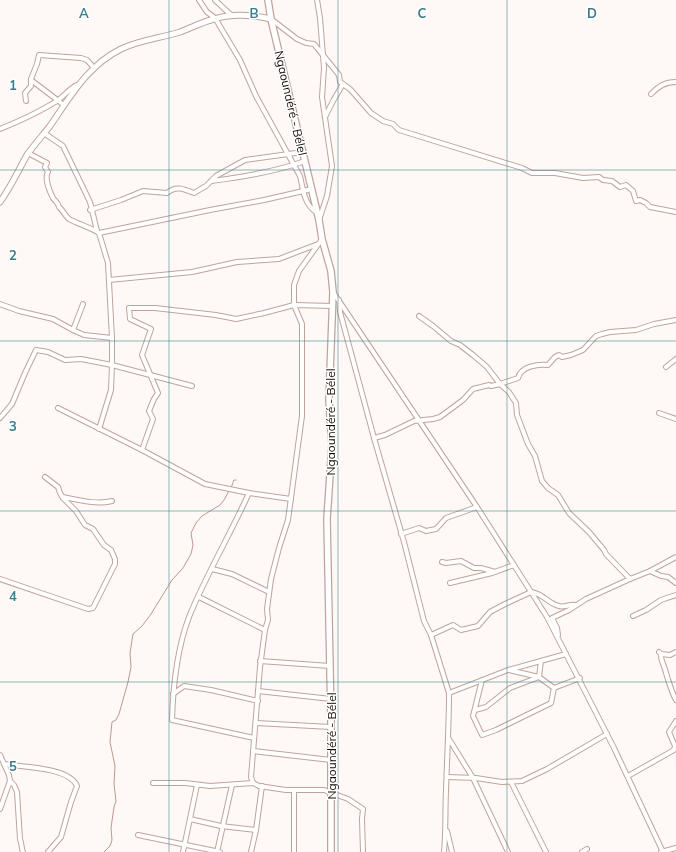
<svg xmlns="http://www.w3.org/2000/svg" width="676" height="852" viewBox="0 0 676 852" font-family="Mulish,sans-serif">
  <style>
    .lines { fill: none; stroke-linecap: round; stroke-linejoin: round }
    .stream { stroke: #bd998f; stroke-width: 1 }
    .minor-casing { stroke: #bfa49c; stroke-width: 6 }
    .tertiary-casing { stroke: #bfa49c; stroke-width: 7 }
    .secondary-casing { stroke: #bfa49c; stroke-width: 8 }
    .minor { stroke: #fff; stroke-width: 4 }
    .tertiary { stroke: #fff; stroke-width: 5 }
    .secondary { stroke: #fff; stroke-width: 5.5 }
    .grid { fill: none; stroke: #3a7d8d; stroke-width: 1; stroke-opacity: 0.55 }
    .labels { text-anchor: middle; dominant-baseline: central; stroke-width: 3; stroke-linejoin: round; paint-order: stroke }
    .street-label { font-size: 12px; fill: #120907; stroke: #fff }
    .grid-label { font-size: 13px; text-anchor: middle; font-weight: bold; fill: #3a7d8d; stroke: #fff; stroke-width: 3; stroke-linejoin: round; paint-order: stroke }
  </style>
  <rect width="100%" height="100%" fill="#fef8f6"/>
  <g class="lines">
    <g class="stream">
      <path d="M231,488L234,480H236"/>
      <path d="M104,852L110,846L112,840L111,828L114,807L116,801L114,784L115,766L110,742L112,722L116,720L119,714L128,682L131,667L130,653L133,634L142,626L151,614L172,580L183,568L191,554L193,545L191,533L196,523L202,516L220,505L224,500L229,491"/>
    </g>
    <defs>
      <g id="minor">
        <path d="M199,0L207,12L215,18L240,60L256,96L300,176C303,189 304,204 316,212"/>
        <path d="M215,0L231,15"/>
        <path d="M317,0L320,18L324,68L322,97L332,166L327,196L319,220"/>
        <path d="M271,19L297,39L306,43L314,44L339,75L340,82L350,89L371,113L383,121L393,124L399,130L522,168L532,173H555L583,178L599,177L603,180L612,181L620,187L626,185L633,191L636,201L640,200L646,203L650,207L676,212"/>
        <path d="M31,80L64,105"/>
        <path d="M651,94C659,86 665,82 676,82"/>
        <path d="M26,101L25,93L31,86V79L37,64L39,55L81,58L87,60L94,68"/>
        <path d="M325,117L333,101L343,84"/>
        <path d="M0,129C20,121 39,112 57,101C64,96 69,89 77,85"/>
        <path d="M44,133L63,146L90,202L97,231"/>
        <path d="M28,153L47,163L45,167L48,172C44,178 50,192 53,198C55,201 58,202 59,207C63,210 65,216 69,219C76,223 94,229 99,233L108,263L112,338V365L111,390L99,429"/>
        <path d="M211,181C243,177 275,172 305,161"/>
        <path d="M90,210L121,200L143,191L167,193C176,185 184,189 194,193L206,186L216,176L245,160L303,152"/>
        <path d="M99,233L210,210L264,200L312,189"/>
        <path d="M109,280L192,272L237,262L279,259L318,244"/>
        <path d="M333,292L477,507L547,617L614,748L663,852"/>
        <path d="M339,300L340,312L374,438L404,542L424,621L431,635L449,693"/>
        <path d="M0,304L19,311L53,319L73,330L83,304"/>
        <path d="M419,316L433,326L451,341L460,345L473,355L487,367L500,384L518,378C521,366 538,364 548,365L555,357L559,355L562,357L571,355L583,350L596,336L602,334L610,332L636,330L654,324L676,320"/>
        <path d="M73,330L84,335L112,338"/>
        <path d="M666,367L676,359"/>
        <path d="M58,408L142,450L153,419L149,411L154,399L158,393L142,355L151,329L130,319L129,308H155L216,315L236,319L264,313L294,305L333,306"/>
        <path d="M659,413L676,419"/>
        <path d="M0,418L12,404L25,373L36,350L48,352L65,360L81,359L112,365L192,386"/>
        <path d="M374,438L385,435L414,421L433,419L440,417L463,400L473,389L489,385L491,386L500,384L509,392L516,403L517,415L528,444L535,456L542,481L548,488L558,495L569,513L589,532L604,550L606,554L630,579L650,571L676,557"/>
        <path d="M142,450L205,484L249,493L291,499"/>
        <path d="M249,493C230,535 206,575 189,617C177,649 173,686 172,720L254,738"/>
        <path d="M63,497C79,500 96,505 112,501"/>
        <path d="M401,534L419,528L426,531L436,529L446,518L477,507"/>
        <path d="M442,562L446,563L461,561L474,568H481L495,572"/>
        <path d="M212,569L232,574L269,592"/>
        <path d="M650,571L661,576L668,577L676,583"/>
        <path d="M0,579L88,609L93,608L115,564V559L111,550L104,545L93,529L85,525L76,511L63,498L60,493L58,487L45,477"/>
        <path d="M450,583L492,573L514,565"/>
        <path d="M199,597L265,630"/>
        <path d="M633,616L646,610L661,600L676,595"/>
        <path d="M431,635L453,625L461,630L478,626L490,612L505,604L531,592C543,593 548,604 559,606C564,608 569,604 575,605"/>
        <path d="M558,635L557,628L552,618L569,610L586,599L630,579"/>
        <path d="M659,652L661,654C660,661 665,666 666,673C669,682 671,691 676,700"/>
        <path d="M661,654L670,655L676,652"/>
        <path d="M260,661L330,666"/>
        <path d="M509,670L539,677L554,688"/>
        <path d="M482,680L473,716L482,735L496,730L551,703L554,688L580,678"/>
        <path d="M258,691L331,699"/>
        <path d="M173,694L184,686L211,690L258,701"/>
        <path d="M475,710L486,707L510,688L539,677L541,661"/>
        <path d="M256,723L331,727"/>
        <path d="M449,739L473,778L508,852"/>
        <path d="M253,751L331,760"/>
        <path d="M0,755L9,775L10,781L0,809"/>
        <path d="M4,764C22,767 69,767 77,786L71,802L61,837L48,852"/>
        <path d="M628,776L674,750L675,746L669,732L676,721"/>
        <path d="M447,777L476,778L502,782L522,781L547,769L607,734"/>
        <path d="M10,781L14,785L17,792L20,839C22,844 21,847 23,852"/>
        <path d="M511,782L546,852"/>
        <path d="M153,783H185L210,786L253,783L259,786L286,790H324L348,799L363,809L362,819L363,852"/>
        <path d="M253,783L251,777L260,667L265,630L268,620L267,609L271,579L279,548L288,520L302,416V324L294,305V285L299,271L322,239"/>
        <path d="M294,790V852"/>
        <path d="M190,819L221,826L256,830"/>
        <path d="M447,831L452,852"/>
        <path d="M138,835L220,852"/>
        <path d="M183,852L197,785"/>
        <path d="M217,852L232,785"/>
        <path d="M251,852L256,830L262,786"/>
        <path d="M444,852C446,831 445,811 446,791C447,758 449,725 449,693L508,670L566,654"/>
        <path d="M582,852L587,849"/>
        <path d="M661,852L676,848"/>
      </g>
      <path id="tertiary" d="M0,202C11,187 18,171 27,155C34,145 42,136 50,126C70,97 88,65 121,49C139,40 161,38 180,32C191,28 202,22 214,19C232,13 253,15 271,19"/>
      <path id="secondary" d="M268,0L271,19L319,220L322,239L331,271L333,292L329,400L332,445L327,519L331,720V852"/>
    </defs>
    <use href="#minor" class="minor-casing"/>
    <use href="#tertiary" class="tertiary-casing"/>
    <use href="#secondary" class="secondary-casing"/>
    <use href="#minor" class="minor"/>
    <use href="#tertiary" class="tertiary"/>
    <use href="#secondary" class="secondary"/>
  </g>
  <path class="grid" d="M169,0V852M338,0V852M507,0V852M0,170H676M0,341H676M0,511H676M0,682H676"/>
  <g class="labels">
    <g class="street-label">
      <text transform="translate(291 103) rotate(77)">Ngaoundéré - Bélel</text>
      <text transform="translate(330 422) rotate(-90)">Ngaoundéré - Bélel</text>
      <text transform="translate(331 746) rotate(-90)">Ngaoundéré - Bélel</text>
    </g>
  </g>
  <g class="grid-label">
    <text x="84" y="18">A</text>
    <text x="254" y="18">B</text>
    <text x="422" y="18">C</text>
    <text x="592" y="18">D</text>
    <text x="13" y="90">1</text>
    <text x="13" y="260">2</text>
    <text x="13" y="431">3</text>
    <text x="13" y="601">4</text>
    <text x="13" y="771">5</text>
  </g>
</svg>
